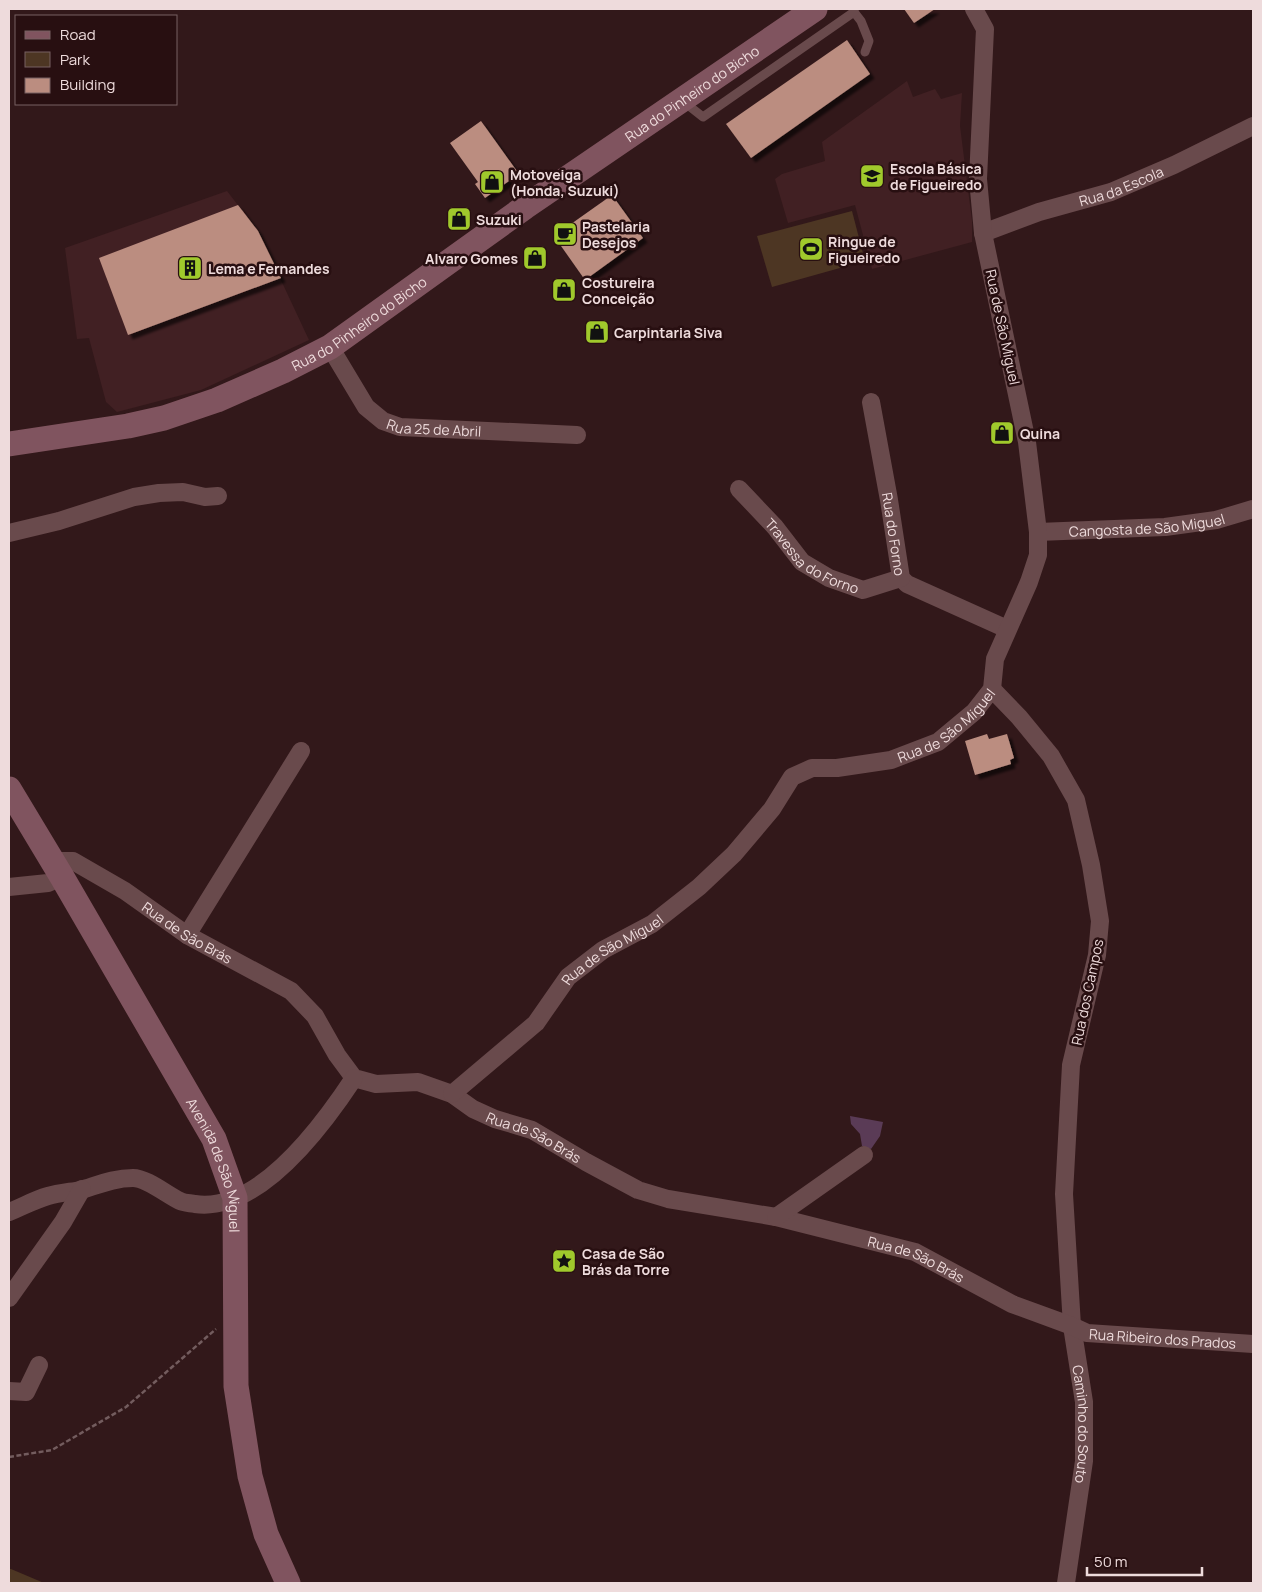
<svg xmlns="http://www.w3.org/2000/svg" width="1262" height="1592" viewBox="0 0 1262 1592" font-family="Manrope,sans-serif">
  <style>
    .built { fill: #412023 }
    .green { fill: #4d3623 }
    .water { fill: #5a3b56 }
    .building { fill: #bb8d80; filter: url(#shadow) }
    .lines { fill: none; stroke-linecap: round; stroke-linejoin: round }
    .path { stroke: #735c5e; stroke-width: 2.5; stroke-dasharray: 5 2.5; stroke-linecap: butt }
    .lane { stroke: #694a4c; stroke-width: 9 }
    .street { stroke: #694a4c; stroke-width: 18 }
    .secondary { stroke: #80545f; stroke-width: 25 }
    .labels { text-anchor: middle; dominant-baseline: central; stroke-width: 5; stroke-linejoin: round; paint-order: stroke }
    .street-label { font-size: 14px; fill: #eedbdc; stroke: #280f11 }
    .poi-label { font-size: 14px; font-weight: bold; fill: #eedbdc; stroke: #280f11; text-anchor: start }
  </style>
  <defs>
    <filter id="shadow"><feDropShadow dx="4.5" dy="4.5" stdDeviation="1" flood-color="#0009"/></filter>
  </defs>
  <rect width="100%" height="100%" fill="#32181a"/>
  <g class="built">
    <path d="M907,81L913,97L935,89L941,99L962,93L960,126L972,221V242L872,269L855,205L788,223L775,179L782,174L825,161L822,142Z"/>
    <path d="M227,191L258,231L309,340L201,390L117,412L106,402L89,338L77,339L65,248Z"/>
  </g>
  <g class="green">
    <path d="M852,211L865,261L772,287L757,236Z"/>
    <path d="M9,1569H11L44,1583H9Z"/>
  </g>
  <path class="water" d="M850,1116L883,1122L880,1136L871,1149L862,1146L860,1134L851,1124Z"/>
  <g class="building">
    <path d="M904,9H935L914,23Z"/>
    <path d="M847,40L870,74L751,158L726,124Z"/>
    <path d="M481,121L519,174L485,198L475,184L478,182L450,143Z"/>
    <path d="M612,195L643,238L585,280L554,236Z"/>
    <path d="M238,205L258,231L281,278L128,335L99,258Z"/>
    <path d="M987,734L989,739L1007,734L1014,758L1010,760L1011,764L975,775L965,741Z"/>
  </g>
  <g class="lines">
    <path class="path" d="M9,1457L52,1450L126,1407L216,1329"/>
    <g class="lane">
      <path d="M854,12L861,21L869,41L865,52"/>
      <path d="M684,102L703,117L854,12V9"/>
    </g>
    <g class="street">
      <path id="s1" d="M983,233L1039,212L1111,192L1174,165L1253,126"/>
      <path id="s2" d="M330,347L366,407L383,421L400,427L577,435"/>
      <path id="s3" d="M871,402L889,500L901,578L907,584L1007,629"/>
      <path id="s4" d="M739,489L775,527L802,562L829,578L863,590L901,578"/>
      <path id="s5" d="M1038,532L1165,527L1216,520L1253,509"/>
      <path d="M9,533L59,521L134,497L159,493L183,492L205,497L218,496"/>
      <path id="s6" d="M992,689L1019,717L1051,756L1076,800L1091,865L1100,921L1097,955L1071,1065L1064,1194L1072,1326L1084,1402V1461L1066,1583"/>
      <path id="s7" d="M53,861H73L125,891L187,935L291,991L315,1016L337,1055L354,1078L376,1084L418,1082L452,1094L473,1109L495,1119L532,1130L586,1162L638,1190L668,1199L776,1217L915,1252L1012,1304L1072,1326L1087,1333L1253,1344"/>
      <path d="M9,887L48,883L62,877"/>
      <path d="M187,935L301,751"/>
      <path id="s8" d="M452,1094L536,1023L568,977L603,950L652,924L699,887L734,854L772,809L792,777L812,768H837L891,760L938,742L974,712L992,689L995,659L1029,582L1038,555V532L1027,442L983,233L978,179L985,29L974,9"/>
      <path d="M9,1212C22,1207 34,1200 48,1196C58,1193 70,1192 81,1190C98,1185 114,1178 133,1178C147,1178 167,1195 180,1201C184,1203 190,1203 195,1204C259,1213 323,1125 354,1078"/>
      <path d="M776,1217L864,1155"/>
      <path d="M9,1298L63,1222L82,1189"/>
      <path d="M9,1391L26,1392L39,1365"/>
    </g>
    <g class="secondary">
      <path id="s9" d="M9,444L128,426L164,418L217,400L283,371L330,347L525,207L815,9"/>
      <path id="s10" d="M9,789L62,877L214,1139L235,1198L236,1386L250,1476L266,1534L288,1583"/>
    </g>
  </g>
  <defs>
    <symbol id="school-square" viewBox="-11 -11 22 22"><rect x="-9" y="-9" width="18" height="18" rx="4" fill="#a0c92c" stroke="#280f11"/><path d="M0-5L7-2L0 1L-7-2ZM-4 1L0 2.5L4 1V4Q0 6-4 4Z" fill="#111"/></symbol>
    <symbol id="shop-square" viewBox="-11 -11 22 22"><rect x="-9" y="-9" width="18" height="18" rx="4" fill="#a0c92c" stroke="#280f11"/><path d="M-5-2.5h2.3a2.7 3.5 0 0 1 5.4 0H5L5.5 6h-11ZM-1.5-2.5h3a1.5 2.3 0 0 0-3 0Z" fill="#111"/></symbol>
    <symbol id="cafe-square" viewBox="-11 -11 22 22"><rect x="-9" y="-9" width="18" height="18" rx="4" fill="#a0c92c" stroke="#280f11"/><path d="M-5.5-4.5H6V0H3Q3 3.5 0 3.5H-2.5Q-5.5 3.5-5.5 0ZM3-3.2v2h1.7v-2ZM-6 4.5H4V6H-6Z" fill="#111"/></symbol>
    <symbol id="stadium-square" viewBox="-11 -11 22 22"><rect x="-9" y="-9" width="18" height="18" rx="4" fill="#a0c92c" stroke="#280f11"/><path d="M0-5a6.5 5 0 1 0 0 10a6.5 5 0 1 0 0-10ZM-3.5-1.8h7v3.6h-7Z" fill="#111"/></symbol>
    <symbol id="building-square" viewBox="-11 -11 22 22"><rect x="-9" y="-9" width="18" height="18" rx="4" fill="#a0c92c" stroke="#280f11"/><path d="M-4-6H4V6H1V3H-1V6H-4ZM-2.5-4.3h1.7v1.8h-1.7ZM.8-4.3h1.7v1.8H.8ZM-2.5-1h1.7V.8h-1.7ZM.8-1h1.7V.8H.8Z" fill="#111"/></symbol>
    <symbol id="sight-square" viewBox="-11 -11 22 22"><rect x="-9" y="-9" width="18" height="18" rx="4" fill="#a0c92c" stroke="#280f11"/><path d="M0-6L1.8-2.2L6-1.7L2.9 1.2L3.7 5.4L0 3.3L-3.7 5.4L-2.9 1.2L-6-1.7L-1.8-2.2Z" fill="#111"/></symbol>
  </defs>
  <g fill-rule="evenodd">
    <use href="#school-square" x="858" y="162" width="28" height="28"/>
    <use href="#shop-square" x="478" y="168" width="28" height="28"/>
    <use href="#shop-square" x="445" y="205" width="28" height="28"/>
    <use href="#cafe-square" x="551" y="220" width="28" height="28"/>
    <use href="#stadium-square" x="797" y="235" width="28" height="28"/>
    <use href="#shop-square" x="521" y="244" width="28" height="28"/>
    <use href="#building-square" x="176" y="254" width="28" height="28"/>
    <use href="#shop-square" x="550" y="276" width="28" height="28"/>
    <use href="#shop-square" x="583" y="318" width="28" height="28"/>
    <use href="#shop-square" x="988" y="419" width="28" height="28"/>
    <use href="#sight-square" x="550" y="1247" width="28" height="28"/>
  </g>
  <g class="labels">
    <g class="street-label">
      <text stroke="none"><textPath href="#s9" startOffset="780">Rua do Pinheiro do Bicho</textPath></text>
      <text stroke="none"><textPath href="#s1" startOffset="146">Rua da Escola</textPath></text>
      <text stroke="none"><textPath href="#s9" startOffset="375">Rua do Pinheiro do Bicho</textPath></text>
      <text transform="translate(1003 327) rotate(78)">Rua de São Miguel</text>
      <text stroke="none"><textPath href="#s2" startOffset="144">Rua 25 de Abril</textPath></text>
      <text stroke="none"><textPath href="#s5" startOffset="109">Cangosta de São Miguel</textPath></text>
      <text stroke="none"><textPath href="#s3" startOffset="134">Rua do Forno</textPath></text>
      <text stroke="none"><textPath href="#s4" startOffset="101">Travessa do Forno</textPath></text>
      <text stroke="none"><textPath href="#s8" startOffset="638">Rua de São Miguel</textPath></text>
      <text stroke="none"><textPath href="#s7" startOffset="155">Rua de São Brás</textPath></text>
      <text stroke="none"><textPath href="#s8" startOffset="218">Rua de São Miguel</textPath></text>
      <text transform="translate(1087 992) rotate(-78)">Rua dos Campos</text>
      <text stroke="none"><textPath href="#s7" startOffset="576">Rua de São Brás</textPath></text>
      <text stroke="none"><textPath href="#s10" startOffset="431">Avenida de São Miguel</textPath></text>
      <text stroke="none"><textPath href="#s7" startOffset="981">Rua de São Brás</textPath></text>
      <text stroke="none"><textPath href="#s7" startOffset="1244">Rua Ribeiro dos Prados</textPath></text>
      <text stroke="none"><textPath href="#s6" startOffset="771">Caminho do Souto</textPath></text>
    </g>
    <g class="poi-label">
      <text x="890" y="168">Escola Básica<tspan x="890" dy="16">de Figueiredo</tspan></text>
      <text x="510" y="174">Motoveiga<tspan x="510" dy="16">(Honda, Suzuki)</tspan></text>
      <text x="476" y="219">Suzuki</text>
      <text x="582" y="226">Pastelaria<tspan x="582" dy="16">Desejos</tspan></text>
      <text x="828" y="241">Ringue de<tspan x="828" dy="16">Figueiredo</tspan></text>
      <text x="518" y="258" text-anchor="end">Alvaro Gomes</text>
      <text x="208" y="268">Lema e Fernandes</text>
      <text x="582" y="282">Costureira<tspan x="582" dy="16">Conceição</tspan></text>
      <text x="614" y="332">Carpintaria Siva</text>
      <text x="1020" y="433">Quina</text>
      <text x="582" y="1253">Casa de São<tspan x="582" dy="16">Brás da Torre</tspan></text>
    </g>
  </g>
  <rect width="1262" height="1592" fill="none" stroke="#eedbdc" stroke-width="20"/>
  <rect x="15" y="15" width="162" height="90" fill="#280f11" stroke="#776162"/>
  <rect x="25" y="31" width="25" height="8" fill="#80545f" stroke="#776162"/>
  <text x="60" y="40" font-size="15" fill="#eedbdc">Road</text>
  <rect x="25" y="52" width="25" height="15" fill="#4d3623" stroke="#776162"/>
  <text x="60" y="65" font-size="15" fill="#eedbdc">Park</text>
  <rect x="25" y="78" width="25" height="15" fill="#bb8d80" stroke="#776162"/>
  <text x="60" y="90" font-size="15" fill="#eedbdc">Building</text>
  <path d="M1087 1567v8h115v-8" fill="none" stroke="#eedbdc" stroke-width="2.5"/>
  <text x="1094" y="1567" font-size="15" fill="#eedbdc" stroke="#280f11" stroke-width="4" paint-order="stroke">50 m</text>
</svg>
